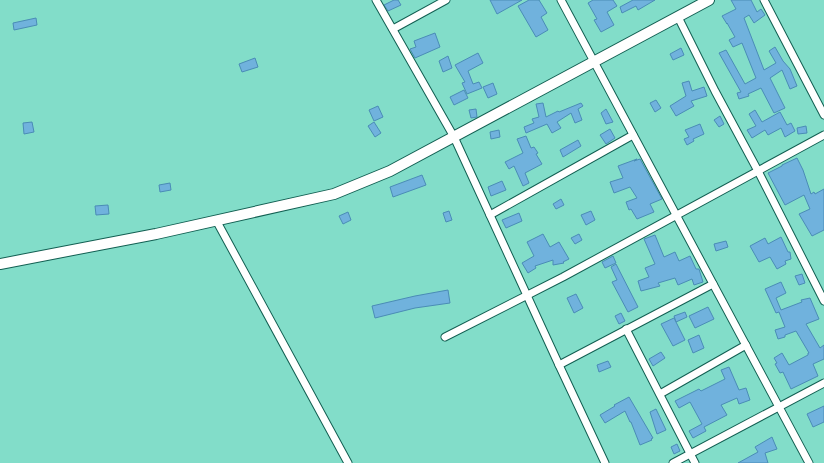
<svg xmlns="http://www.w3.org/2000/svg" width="824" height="463" viewBox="0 0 824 463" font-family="Literata,serif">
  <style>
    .building { fill: #70b2dd; stroke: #4a8cb6 }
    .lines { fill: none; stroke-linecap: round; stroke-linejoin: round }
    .street-casing { stroke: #125f52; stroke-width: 9 }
    .secondary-casing { stroke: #125f52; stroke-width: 12 }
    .street { stroke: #fff; stroke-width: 7 }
    .secondary { stroke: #fff; stroke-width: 10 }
  </style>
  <rect width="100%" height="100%" fill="#82ddc9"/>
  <g class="building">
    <path d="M394,0H398L401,5L388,11L384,5Z"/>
    <path d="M490,0H522L497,14Z"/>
    <path d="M529,0H539L547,13L541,17L548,30L536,37L518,6Z"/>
    <path d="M593,0H613L617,6L607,12L614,25L601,32L594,20L597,19L588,3Z"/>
    <path d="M633,0H655L638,10L636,6L622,13L620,7Z"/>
    <path d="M731,0H751L757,12L761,9L765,15L754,23L749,15L744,18L764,70L776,63L769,51L775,47L783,61L790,69L797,86L790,89L782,70L770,78L785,108L774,113L761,88L748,94L749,96L739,99L737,93L741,92L719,53L726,50L745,84L756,78L742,43L733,47L729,40L735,37L727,23V24L722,16L736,9Z"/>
    <path d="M36,18L37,25L14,30L13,23Z"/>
    <path d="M435,33L440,47L415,58L410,49L416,47L414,41Z"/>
    <path d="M681,48L684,55L673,60L670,54Z"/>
    <path d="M478,53L483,63L468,71L473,84L479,82L482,88L467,94L462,83L465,82L455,65Z"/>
    <path d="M448,56L452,68L443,72L439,61Z"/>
    <path d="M255,58L258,67L242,72L239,64Z"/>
    <path d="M689,81L692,91L704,87L707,96L691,101L694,106L676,116L670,106L686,96L682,83Z"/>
    <path d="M493,83L497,94L488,98L483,87Z"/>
    <path d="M464,90L468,98L454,105L450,97Z"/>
    <path d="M656,100L661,108L655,112L650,103Z"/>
    <path d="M543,103L546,117L558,111L559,112L581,103L583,106L578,109L582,120L575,123L571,113L557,122L561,128L552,133L547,124L526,133L524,127L534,123L532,119L539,117L536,104Z"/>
    <path d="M378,106L383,117L374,121L369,110Z"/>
    <path d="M476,109L477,117L471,118L469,110Z"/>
    <path d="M606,109L613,122L606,124L601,113Z"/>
    <path d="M755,110L762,122L780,112L787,125L791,123L795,131L785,137L781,128L768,135L765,130L752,138L747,130L756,126L749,114Z"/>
    <path d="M720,116L724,124L719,127L714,120Z"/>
    <path d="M32,122L34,132L24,134L23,123Z"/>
    <path d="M374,122L381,133L375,137L368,126Z"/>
    <path d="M700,124L704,134L693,139L694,141L687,145L684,139L689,137L685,130Z"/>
    <path d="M806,126L807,133L798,134L797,128Z"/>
    <path d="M610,129L615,138L606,144L600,135Z"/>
    <path d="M499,130L500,137L491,139L490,132Z"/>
    <path d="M526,136L531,148L534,147L538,153L536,154L542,164L525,173L529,183L523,186L514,166L509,169L505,162L523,153L517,139Z"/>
    <path d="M578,140L581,146L563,157L560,150Z"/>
    <path d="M797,158L803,170L811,194L814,192L815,194L824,189V230L812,236L799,214L810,209L804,195L785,205L768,173L782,166V165Z"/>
    <path d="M637,159L634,161L640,159L662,199L650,204L654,212L637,219L631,209L629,210L626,202L637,198L630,187L614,193L610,182L623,178L618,166Z"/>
    <path d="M422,175L426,185L393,197L390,187Z"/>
    <path d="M502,181L506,190L491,196L488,187Z"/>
    <path d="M170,183L171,190L160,192L159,185Z"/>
    <path d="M561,199L564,205L556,209L553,204Z"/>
    <path d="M108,205L109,214L96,215L95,206Z"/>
    <path d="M449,211L452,220L446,222L443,213Z"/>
    <path d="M591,211L595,220L586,225L581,215Z"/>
    <path d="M348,212L351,220L343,224L339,216Z"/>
    <path d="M519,213L522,221L506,228L502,220Z"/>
    <path d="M543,234L550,247L559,242L569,259L563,262L564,263L553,265V260L535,266L536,268L528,273L522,263L534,256L527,242Z"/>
    <path d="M579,234L582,240L575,244L571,238Z"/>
    <path d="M655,235L664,257L675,252L679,261L690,256L696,269H699L703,282L694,285L692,279L678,285L675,278L658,283L660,286L641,291L638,281L649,277L645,268L655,264L644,239Z"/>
    <path d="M781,237L788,252H790L791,259L785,261L786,264L777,269L770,257L759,262L750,246L765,238L768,244Z"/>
    <path d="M726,241L728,247L716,251L714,244Z"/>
    <path d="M613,256L616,263L605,268L602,262Z"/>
    <path d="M616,264L638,307L628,312L612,282L617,280L611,267Z"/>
    <path d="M802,274L805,283L799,285L795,276Z"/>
    <path d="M781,282L786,293L776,298L781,310L802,302L801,300L810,298L819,319L806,324L820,348L824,345V359L813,364L818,376L791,389L783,372L780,373L775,364L777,363L774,358L782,353L789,365L808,355V353H809L796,331L785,335V337L778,339L775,330L785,327L779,312L776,313L765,289Z"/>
    <path d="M448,290L450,303L415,308L375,318L372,306L415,296Z"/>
    <path d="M576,294L583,308L574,313L567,298Z"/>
    <path d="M708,307L714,319L695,328L689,316Z"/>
    <path d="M685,312L687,317L676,322L674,316Z"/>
    <path d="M621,313L625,321L619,324L615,316Z"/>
    <path d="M674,318L685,340L673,346L661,324Z"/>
    <path d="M699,335L704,348L693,353L688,340Z"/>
    <path d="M661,352L665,358L653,366L649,359Z"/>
    <path d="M608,361L611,367L599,372L597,365Z"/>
    <path d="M729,367L739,390L746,388L750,400L739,404L737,398L721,405L727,415L704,427L706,431L693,438L689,431L702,424L690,402L679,408L675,401L699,389L701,391L725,379L721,370Z"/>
    <path d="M629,397L653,438L651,439L652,440L640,445L631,422H630L625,411L605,423L600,415L615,406L614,405Z"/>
    <path d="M824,406V422L813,427L807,414Z"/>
    <path d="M656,409L666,430L657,434L650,412Z"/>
    <path d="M772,437L774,442L777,449L765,453L768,463H738L758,452L755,447Z"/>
    <path d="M677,444L680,451L674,454L671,447Z"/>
  </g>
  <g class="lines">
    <defs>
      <g id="street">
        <path d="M376,0L454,137L559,365L605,463"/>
        <path d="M561,0L809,463"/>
        <path d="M764,0L824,115"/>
        <path d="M678,17L715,91L758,171L824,301"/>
        <path d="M393,29L446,0"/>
        <path d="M490,215L633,135"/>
        <path d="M216,220L348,463"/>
        <path d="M626,329L695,463"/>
        <path d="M445,337L563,277L824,135"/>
        <path d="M559,365L713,284"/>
        <path d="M660,394L746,345"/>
        <path d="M673,463L824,383"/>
      </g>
      <path id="secondary" d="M0,264L156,234L334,194L390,171L709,0"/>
    </defs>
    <use href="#street" class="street-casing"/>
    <use href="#secondary" class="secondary-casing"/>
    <use href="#street" class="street"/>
    <use href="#secondary" class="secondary"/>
  </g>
</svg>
